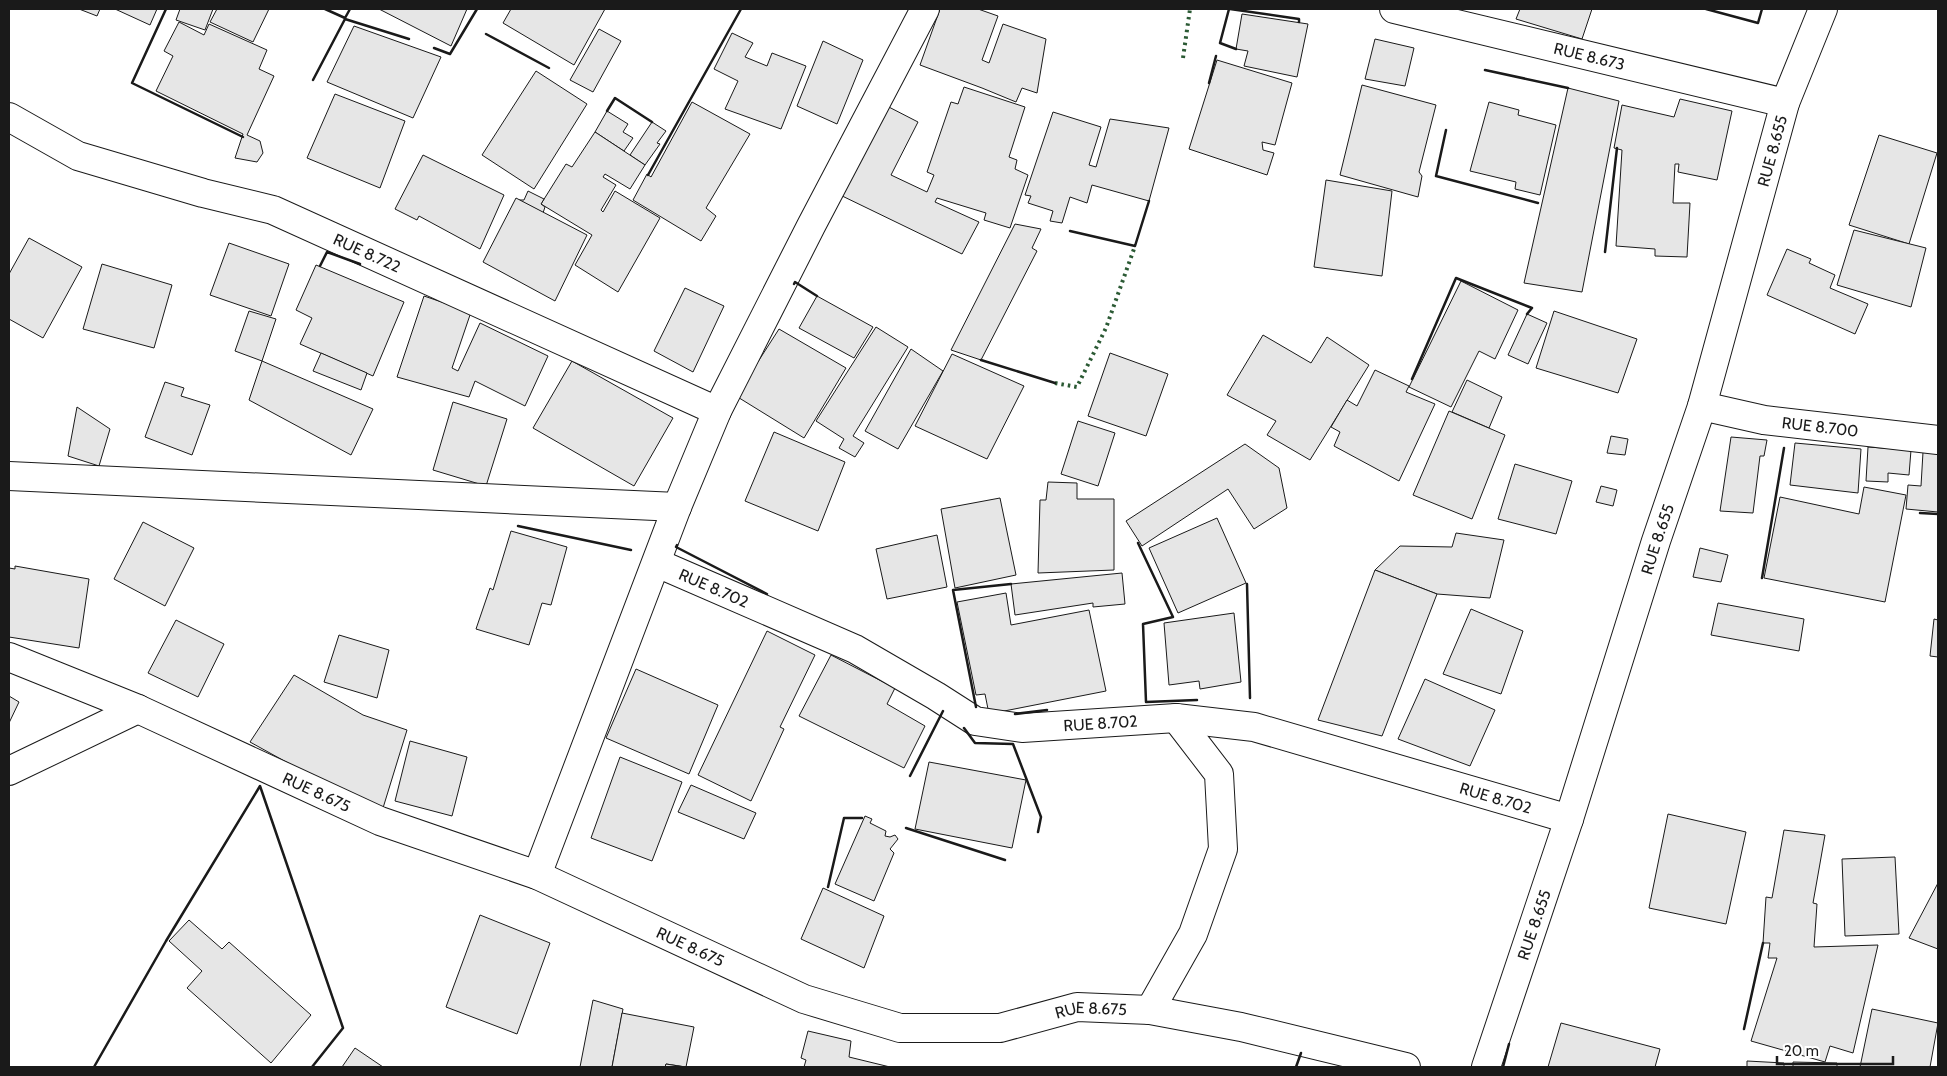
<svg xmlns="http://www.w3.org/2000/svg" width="1947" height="1076" viewBox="0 0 1947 1076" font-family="Cabin,sans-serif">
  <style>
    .building { fill: #e6e6e6; stroke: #1a1a1a }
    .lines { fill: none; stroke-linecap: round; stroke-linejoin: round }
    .minor-casing { stroke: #1a1a1a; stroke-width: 30 }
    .tertiary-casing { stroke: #1a1a1a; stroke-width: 30 }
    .minor { stroke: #fff; stroke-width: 28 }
    .tertiary { stroke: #fff; stroke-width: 28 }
    .hedge { stroke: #2b5a34; stroke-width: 4; stroke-dasharray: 2.5 4; stroke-linecap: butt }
    .wall { stroke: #1a1a1a; stroke-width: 2.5 }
    .labels { text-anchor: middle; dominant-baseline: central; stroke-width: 4; stroke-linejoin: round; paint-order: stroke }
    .street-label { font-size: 16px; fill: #1a1a1a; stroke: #fff }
  </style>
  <rect width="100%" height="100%" fill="#fff"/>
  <g class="building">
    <path d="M79,9H100L97,16Z"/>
    <path d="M115,9H157L150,25Z"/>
    <path d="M180,9H213L205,30L176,20Z"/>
    <path d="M217,9H269L253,42L210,22Z"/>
    <path d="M379,9H467L451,46Z"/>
    <path d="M511,9H605L574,65L503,23Z"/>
    <path d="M940,9H978L998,16L982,60L989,63L1003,24L1046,39L1037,93L1022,88L1016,102L982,88L920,65Z"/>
    <path d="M1520,9H1592L1582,39L1516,19Z"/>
    <path d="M1242,14L1308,24L1297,77L1244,66L1248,51L1236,49Z"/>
    <path d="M179,22L204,35L209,24L267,50L259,69L274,76L247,135L260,141L263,153L257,162L235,158L243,134L156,91L173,56L164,51Z"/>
    <path d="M354,26L441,57L413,118L327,82Z"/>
    <path d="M599,29L621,41L593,92L570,80Z"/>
    <path d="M732,33L753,43L745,57L767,66L772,53L806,66L781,129L725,109L738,81L714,69Z"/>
    <path d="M1375,39L1414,48L1405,86L1365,79Z"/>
    <path d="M823,41L863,60L837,124L797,106Z"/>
    <path d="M1217,60L1292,83L1275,145L1262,142L1263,150L1274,153L1267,175L1189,149Z"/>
    <path d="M536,71L587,104L534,189L482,155Z"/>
    <path d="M1362,85L1436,105L1419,172L1422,176L1418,197L1340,175Z"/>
    <path d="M964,87L1025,107L1009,157L1017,160L1015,169L1028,175L1010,228L984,220L986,213L937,198L935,202L979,222L962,254L836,193L883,104L918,122L891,175L927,192L934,175L927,172L951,102L958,104Z"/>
    <path d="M1568,88L1619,101L1582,292L1524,283Z"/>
    <path d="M335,94L405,121L380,188L307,158Z"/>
    <path d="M1680,99L1732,111L1717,180L1678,172L1679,164H1675L1673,203H1690L1687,257L1655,256V249L1616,246L1622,150L1614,148L1622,105L1674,117Z"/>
    <path d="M692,102L750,134L706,208L716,216L701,241L633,200L647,174L651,177Z"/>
    <path d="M1489,102L1519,110L1518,115L1556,125L1540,195L1515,189L1516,182L1470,171Z"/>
    <path d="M607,111L628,124L623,132L633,138L624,151L595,132Z"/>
    <path d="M1053,112L1101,127L1089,165L1096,167L1110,119L1169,128L1149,201L1092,185L1087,203L1070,197L1062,223L1050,221L1053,211L1028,203L1031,196L1025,195Z"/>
    <path d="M652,122L666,131L657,143L660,144L645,165L630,155Z"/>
    <path d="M595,132L645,165L630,189L605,174L603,177L616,185L601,210L603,212L615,191L660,218L618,292L575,265L592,235L541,204L566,164L572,167Z"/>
    <path d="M1879,135L1937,153L1909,244L1849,225Z"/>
    <path d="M423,155L504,195L480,249L419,216L417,220L395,209Z"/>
    <path d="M1326,180L1392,191L1382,276L1314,267Z"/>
    <path d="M528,191L544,199L541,204L545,207L543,213L519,200H524Z"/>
    <path d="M516,198L587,235L555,301L483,262Z"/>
    <path d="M1015,224L1041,229L1032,248L1037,251L981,360L951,350Z"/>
    <path d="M1854,230L1926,248L1911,307L1837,285Z"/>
    <path d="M29,238L82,267L43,338L9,319V274Z"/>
    <path d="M229,243L289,264L271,316L210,295Z"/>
    <path d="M1787,249L1811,259L1809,263L1835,275L1830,288L1868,304L1855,334L1767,295Z"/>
    <path d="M102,264L172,285L154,348L83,329Z"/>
    <path d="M316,265L404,302L373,376L300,344L312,318L296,310Z"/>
    <path d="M1461,281L1518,310L1495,359L1479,351L1451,407L1409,387Z"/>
    <path d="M685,288L724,306L693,372L654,351Z"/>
    <path d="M424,296L471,312L452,368L458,371L480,323L548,356L525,406L475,381L469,397L397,377Z"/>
    <path d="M817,296L873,327L854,358L799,328Z"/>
    <path d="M249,311L276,319L262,361L235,351Z"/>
    <path d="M1554,311L1637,339L1618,393L1536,368Z"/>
    <path d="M1527,314L1547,323L1528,364L1508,355Z"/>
    <path d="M876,327L908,347L853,436L864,443L855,457L839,448L844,439L816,421Z"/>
    <path d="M779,329L846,368L804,438L736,396Z"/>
    <path d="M1263,335L1311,363L1327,337L1369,365L1310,460L1267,435L1276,421L1227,395Z"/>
    <path d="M911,349L943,371L898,449L865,431Z"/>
    <path d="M321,353L367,373L361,390L313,371Z"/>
    <path d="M1110,353L1168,374L1146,436L1088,416Z"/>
    <path d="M952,354L1024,386L987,459L915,426Z"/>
    <path d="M262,361L373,409L351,455L249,400Z"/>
    <path d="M572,361L673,418L634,486L533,428Z"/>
    <path d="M1375,370L1409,386L1406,392L1435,404L1399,481L1334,446L1340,432L1331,427L1347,400L1357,406Z"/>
    <path d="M1467,380L1502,397L1489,428L1452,412Z"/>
    <path d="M165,382L184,388L181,396L210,405L192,455L145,437Z"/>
    <path d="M453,402L507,419L486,486L433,470Z"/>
    <path d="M77,407L110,429L99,466L68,456Z"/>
    <path d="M1449,411L1505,435L1472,519L1413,495Z"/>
    <path d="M1078,421L1115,433L1098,486L1061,474Z"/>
    <path d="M774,432L845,462L818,531L745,501Z"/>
    <path d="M1611,436L1628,439L1625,455L1607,453Z"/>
    <path d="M1731,437L1767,440L1764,456H1760L1753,513L1720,511Z"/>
    <path d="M1795,443L1861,449L1858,493L1790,485Z"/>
    <path d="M1245,444L1279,468L1287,508L1254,529L1228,489L1142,546L1126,521Z"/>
    <path d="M1868,447L1911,450L1909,475L1888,473V482L1866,481Z"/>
    <path d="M1923,452L1938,453V512L1906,509L1908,485L1921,486Z"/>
    <path d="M1515,464L1572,481L1556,534L1498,519Z"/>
    <path d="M1048,482L1077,483V499H1114V570L1038,573L1040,500H1046Z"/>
    <path d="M1601,486L1617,490L1613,506L1596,502Z"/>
    <path d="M1864,487L1906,495L1885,602L1764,578L1780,497L1859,514Z"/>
    <path d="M1000,498L1016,575L955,588L941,509Z"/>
    <path d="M1217,518L1246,583L1178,613L1149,548Z"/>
    <path d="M143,522L194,548L165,606L114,579Z"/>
    <path d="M511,531L567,547L551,605L542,603L529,645L476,629L490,588L493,590Z"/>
    <path d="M1456,533L1504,540L1490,598L1437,594L1375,570L1400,546L1452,547Z"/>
    <path d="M937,535L947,587L887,599L876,549Z"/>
    <path d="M1700,548L1728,555L1721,582L1693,577Z"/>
    <path d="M15,566L89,579L79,648L9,637V568L15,569Z"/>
    <path d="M1375,570L1437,594L1382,736L1318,720Z"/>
    <path d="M1122,573L1125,604L1093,607V603L1015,615L1011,584Z"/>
    <path d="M1006,593L1011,625L1089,610L1106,691L989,714L985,694L976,695L957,602Z"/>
    <path d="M1718,603L1804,619L1799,651L1711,635Z"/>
    <path d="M1471,609L1523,631L1501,694L1443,674Z"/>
    <path d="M1234,613L1241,682L1200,689L1199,681L1169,685L1164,623Z"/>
    <path d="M1934,619L1938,620V657L1930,656Z"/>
    <path d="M176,620L224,644L198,697L148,673Z"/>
    <path d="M767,631L815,655L780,727L784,729L751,801L698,775Z"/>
    <path d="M339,635L389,650L377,698L324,682Z"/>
    <path d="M831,655L895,688L887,704L925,726L904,768L799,716Z"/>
    <path d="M636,669L718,705L689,774L606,738Z"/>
    <path d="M294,675L363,715L407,730L383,808L326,784L250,742Z"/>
    <path d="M1425,679L1495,710L1470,766L1398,739Z"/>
    <path d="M9,696L19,702L9,723Z"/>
    <path d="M410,741L467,757L452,816L395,801Z"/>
    <path d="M620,757L682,782L652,861L591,838Z"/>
    <path d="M929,762L1026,780L1012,848L915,829Z"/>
    <path d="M691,785L756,813L744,839L678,812Z"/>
    <path d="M1668,814L1746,832L1726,924L1649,908Z"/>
    <path d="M865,816L872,819L870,823L886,831L885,836L890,837L895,835L898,839L890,849L894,853L874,901L835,884Z"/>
    <path d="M1784,830L1825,835L1813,903L1817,904L1814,947L1878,945L1853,1053L1830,1046L1825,1062L1751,1041L1777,958H1768L1770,943H1763L1766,897L1772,898Z"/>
    <path d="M1895,857L1899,934L1845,936L1842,859Z"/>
    <path d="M1938,883V949L1909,938Z"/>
    <path d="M823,888L884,916L864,968L801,939Z"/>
    <path d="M480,915L550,943L517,1034L446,1007Z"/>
    <path d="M189,920L222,949L229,942L311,1015L271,1063L187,988L202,971L169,941Z"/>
    <path d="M593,1000L623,1009L612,1067H580Z"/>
    <path d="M1872,1009L1938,1023L1930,1067H1860Z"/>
    <path d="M622,1013L694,1027L686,1067L666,1064L665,1067H612Z"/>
    <path d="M1561,1023L1660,1049L1655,1067H1548Z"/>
    <path d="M808,1031L851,1041L849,1057L890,1067H804L806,1060L801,1058Z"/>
    <path d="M355,1048L383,1067H342Z"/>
    <path d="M1747,1061L1784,1063V1067H1747Z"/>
    <path d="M1793,1062L1837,1063V1067H1793Z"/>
    <path d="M666,1064L685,1067H665Z"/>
  </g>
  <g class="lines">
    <defs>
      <g id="minor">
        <path id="s1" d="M1394,9L1785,103"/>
        <path id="s2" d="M9,117L78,156L203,193L273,210L717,411"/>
        <path id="s3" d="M1702,406L1764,420L1938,440"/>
        <path d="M9,476L677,507"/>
        <path id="s4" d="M657,563L855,649L936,696L975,721L1022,728L1176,718L1254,727L1569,819"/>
        <path id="s5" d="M9,657L138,709L380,821L537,875L804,999L900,1028H1000L1077,1007L1150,1010L1241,1027L1406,1067"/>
        <path d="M9,771L138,709"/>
        <path d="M537,875L677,507L717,411L811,226L925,9"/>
        <path d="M1150,1010L1193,934L1223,849L1219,774L1176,718"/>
      </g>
      <g id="tertiary">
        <path id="s6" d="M1486,1067L1569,819L1656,541L1702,406L1785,103L1823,9"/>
      </g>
    </defs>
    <use href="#minor" class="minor-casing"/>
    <use href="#tertiary" class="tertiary-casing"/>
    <use href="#minor" class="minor"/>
    <use href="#tertiary" class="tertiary"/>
    <g class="hedge">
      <path d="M1183,58L1190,9"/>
      <path d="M1055,383L1077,387L1106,328L1135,246"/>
    </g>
    <g class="wall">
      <path d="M166,9L132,83L243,137"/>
      <path d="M325,9L345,18L350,9"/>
      <path d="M1229,9L1220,43L1236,49"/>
      <path d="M1230,9L1299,19V22"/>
      <path d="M1706,9L1758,23L1762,9"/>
      <path d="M486,34L549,68"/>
      <path d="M434,48L450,54L477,9"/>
      <path d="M1485,70L1568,88"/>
      <path d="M313,80L345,19L409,39"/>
      <path d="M1209,83L1216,56"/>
      <path d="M607,111L615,98L652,122"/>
      <path d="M1446,130L1436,176L1538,203"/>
      <path d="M648,175L741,9"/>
      <path d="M1070,231L1135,246L1149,201"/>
      <path d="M1605,252L1617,148"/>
      <path d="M320,266L327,252L360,264"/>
      <path d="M794,284L795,282L817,296"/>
      <path d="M981,360L1055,383"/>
      <path d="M1412,379L1456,278L1532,308L1527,314"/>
      <path d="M1920,513L1938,514"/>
      <path d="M518,526L631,550"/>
      <path d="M1138,543L1173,617L1143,624L1146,702L1197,700"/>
      <path d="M677,545L676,547L767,594"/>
      <path d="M1762,578L1784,448"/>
      <path d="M1247,584L1250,698"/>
      <path d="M976,707L953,590L1011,584"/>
      <path d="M1015,714L1047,710"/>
      <path d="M964,728L975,743L1013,744L1041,817L1038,832"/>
      <path d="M910,776L943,711"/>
      <path d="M906,828L1005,860"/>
      <path d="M828,887L844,818H862"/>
      <path d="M1744,1029L1763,943"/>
      <path d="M94,1067L166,941L260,786L343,1028L312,1067"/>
      <path d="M1296,1067L1301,1053"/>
      <path d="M1503,1067L1509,1044"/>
    </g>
  </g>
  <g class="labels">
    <g class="street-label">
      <text stroke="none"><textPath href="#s1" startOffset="201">RUE 8.673</textPath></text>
      <text stroke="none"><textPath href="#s6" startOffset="960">RUE 8.655</textPath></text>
      <text stroke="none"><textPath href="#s2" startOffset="385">RUE 8.722</textPath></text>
      <text stroke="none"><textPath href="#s3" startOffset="120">RUE 8.700</textPath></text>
      <text stroke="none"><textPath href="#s6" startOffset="555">RUE 8.655</textPath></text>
      <text stroke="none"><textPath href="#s4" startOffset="62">RUE 8.702</textPath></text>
      <text stroke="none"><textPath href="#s4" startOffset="482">RUE 8.702</textPath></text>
      <text stroke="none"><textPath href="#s5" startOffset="336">RUE 8.675</textPath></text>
      <text stroke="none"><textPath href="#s4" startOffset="888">RUE 8.702</textPath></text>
      <text stroke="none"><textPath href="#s6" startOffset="150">RUE 8.655</textPath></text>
      <text stroke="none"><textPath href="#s5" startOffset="741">RUE 8.675</textPath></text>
      <text stroke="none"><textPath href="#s5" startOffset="1160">RUE 8.675</textPath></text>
    </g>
  </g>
  <rect width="1947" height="1076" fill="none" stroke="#1a1a1a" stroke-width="20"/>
  <path d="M1777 1056v8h116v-8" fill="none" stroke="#1a1a1a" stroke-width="2.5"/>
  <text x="1784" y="1056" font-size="15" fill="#1a1a1a" stroke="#ffffff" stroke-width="4" paint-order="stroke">20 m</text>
</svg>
